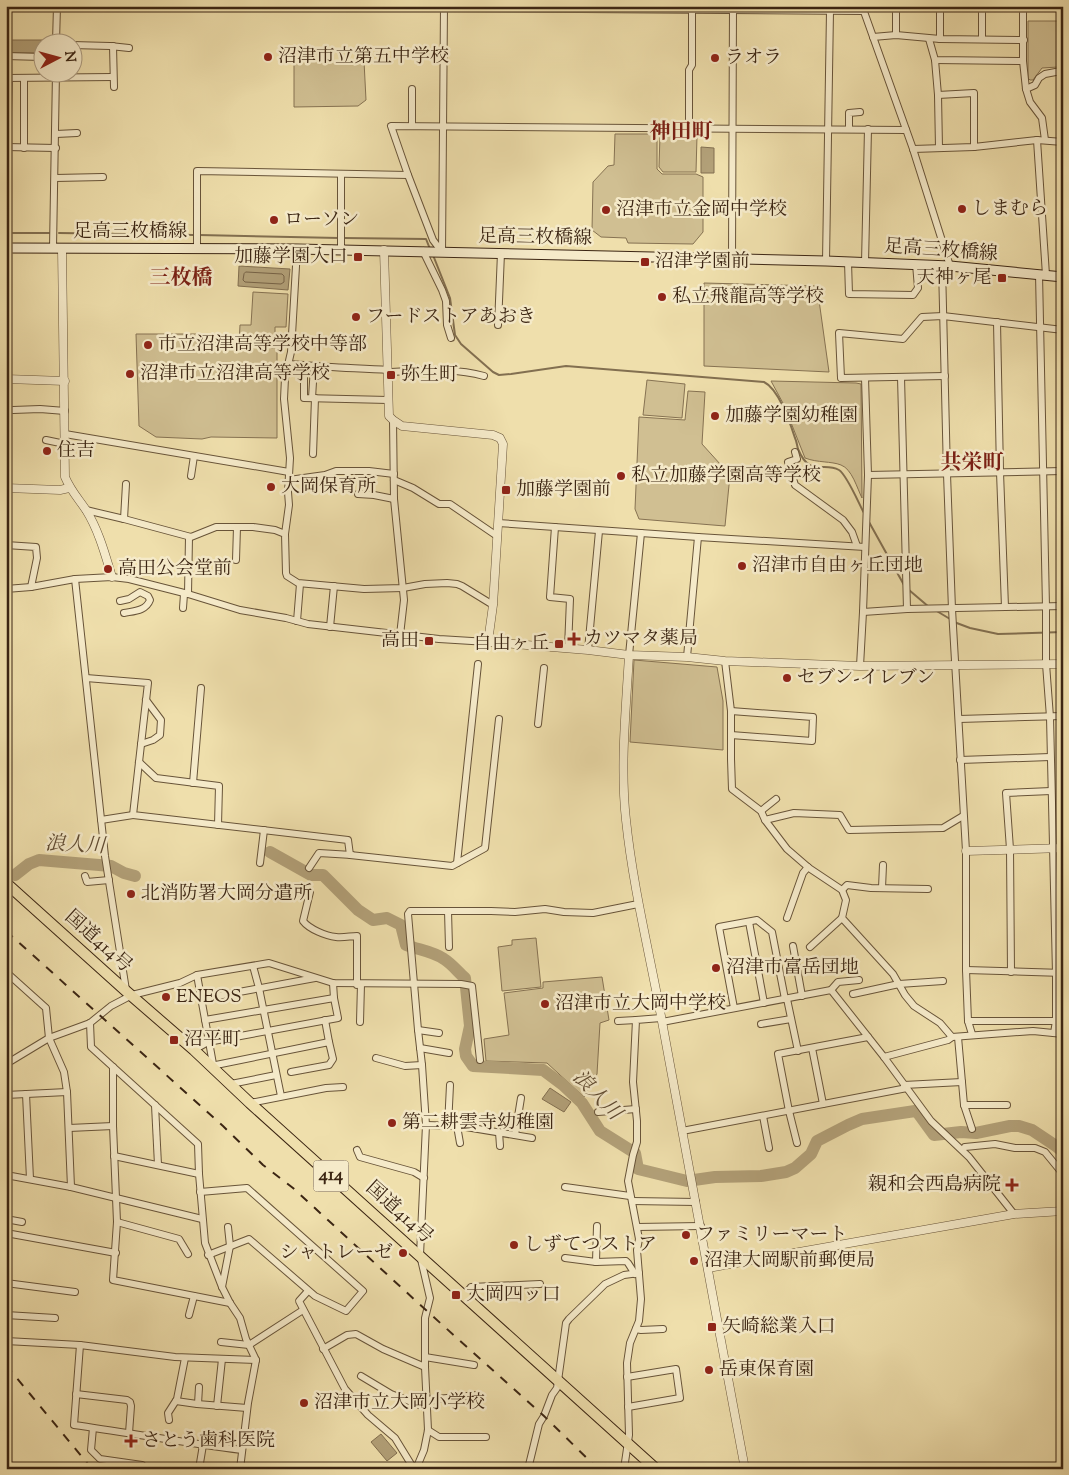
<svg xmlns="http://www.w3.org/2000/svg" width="1069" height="1475" viewBox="0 0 1069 1475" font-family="'Sorts Mill Goudy','Noto Serif JP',serif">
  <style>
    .green { fill: #d0bf92; stroke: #867252 }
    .water { fill: #b2a078; stroke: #826f50 }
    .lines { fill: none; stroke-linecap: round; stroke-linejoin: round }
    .shore { stroke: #766246; stroke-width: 1 }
    .stream { stroke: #826f50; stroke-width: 2 }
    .river { stroke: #b2a078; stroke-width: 12 }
    .minor-casing { stroke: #685439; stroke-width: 8 }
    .tertiary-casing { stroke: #685439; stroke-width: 9 }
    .secondary-casing { stroke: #3b2513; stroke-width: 11 }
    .trunk-casing { stroke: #3b2513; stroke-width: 12 }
    .minor { stroke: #f5eac9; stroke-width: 6 }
    .tertiary { stroke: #f5eac9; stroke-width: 8 }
    .secondary { stroke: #f5eac9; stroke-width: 9 }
    .trunk { stroke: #efdfac; stroke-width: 10 }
    .rail { stroke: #3b2513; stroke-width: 2; stroke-dasharray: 9 9; stroke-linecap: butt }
    .poi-dot { fill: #8f2418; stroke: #f5eac9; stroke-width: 2 }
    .labels { text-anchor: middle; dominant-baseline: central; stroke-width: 5; stroke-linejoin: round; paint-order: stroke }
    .shield { fill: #f5eac9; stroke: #73604a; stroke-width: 1 }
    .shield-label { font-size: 18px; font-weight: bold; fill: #3b2513 }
    .poi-label { font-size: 19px; fill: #3b2513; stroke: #f5eac9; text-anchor: start }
    .street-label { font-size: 19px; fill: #3b2513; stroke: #f5eac9 }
    .water-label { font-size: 20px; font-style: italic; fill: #5f4a31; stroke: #f5eac9 }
    .quarter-label { font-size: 21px; font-weight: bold; fill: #7a1f14; stroke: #f5eac9 }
  </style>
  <rect width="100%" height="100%" fill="#efdfac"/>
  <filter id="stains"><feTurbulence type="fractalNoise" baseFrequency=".004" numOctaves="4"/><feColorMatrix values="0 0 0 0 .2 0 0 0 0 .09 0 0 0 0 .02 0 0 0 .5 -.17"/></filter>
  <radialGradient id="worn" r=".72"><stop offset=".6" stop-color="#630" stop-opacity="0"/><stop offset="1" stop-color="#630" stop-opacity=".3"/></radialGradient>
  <g class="green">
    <path d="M1028,21H1063V65L1058,67L1042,68L1033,80H1030L1028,78Z"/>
    <path d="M294,61H364L366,100L358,106L294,107Z"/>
    <path d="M615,134H657V169L662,174H696L703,177V232L693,244L628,243L626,238L601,237L592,230L593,182L608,166L614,165Z"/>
    <path d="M660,135L697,136L696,172H663L659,167Z"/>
    <path d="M704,283L817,286L829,372L704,366Z"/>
    <path d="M253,292L288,294L286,327H275V346L239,344L240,325H251Z"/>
    <path d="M136,334H219L237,346L277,348V438L211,437L202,439L156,437L139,426Z"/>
    <path d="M647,380L685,384L682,418L643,415Z"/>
    <path d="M771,381L856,383L861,384L862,498C857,488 852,469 841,465C831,461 818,463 805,458L784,405Z"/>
    <path d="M688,391L705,392L702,444L730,475L725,526L639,519L635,509L639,417L685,420Z"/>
    <path d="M634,660L717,667L723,701V750L630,742Z"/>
    <path d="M536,938L541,987L502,991L498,947L512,945V940Z"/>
    <path d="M602,977L609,1020L600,1023L597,1074L584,1097L547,1063L486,1061L484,1039L509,1035L504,993L543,988V982Z"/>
  </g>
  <g class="water">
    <path d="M9,40H49V42H42V53H9Z"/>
    <path d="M701,147L714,148V173H701Z"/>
    <path d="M239,266L290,269L288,290L238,286Z"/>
    <path d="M550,1088L571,1102L564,1112L542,1099Z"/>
    <path d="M381,1434L397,1453L387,1461L371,1442Z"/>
  </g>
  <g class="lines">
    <path class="shore" d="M246,272L282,274L284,276V282L281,284L245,282L243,280L244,274Z"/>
    <g class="stream">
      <path d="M6,233H49"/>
      <path d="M59,233L194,235"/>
      <path d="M199,235L339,238"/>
      <path d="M344,238L426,239L430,249"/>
      <path d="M433,255L450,298L455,335L461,344L493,372L499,375L511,374L566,366L764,382C779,389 790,423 795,438C797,442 797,446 798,449C810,478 823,461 839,470C847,475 859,504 864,513"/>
      <path d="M869,522L904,585"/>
      <path d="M909,590L929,607"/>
      <path d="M935,610L950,619"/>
      <path d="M954,622L970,628L998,634L1063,632"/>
    </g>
    <g class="river">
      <path d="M270,852L311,875H323L358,910L373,920L387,918L401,925L406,945C419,950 432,951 444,959C452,964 458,972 465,978L470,1026L465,1049L466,1056L473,1066L543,1070L563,1085L582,1103L600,1131L635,1153L638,1169L687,1181L715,1177L761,1176L786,1172L795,1168L811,1154L817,1141L848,1125L862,1119L915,1111L918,1113L934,1135L961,1132L976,1133L1010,1126H1019L1032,1130L1056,1146L1063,1152"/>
      <path d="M15,875L29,864L39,860L111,866L124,873L135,876"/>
    </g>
    <defs>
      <g id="minor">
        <path d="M862,6L913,149L950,266"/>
        <path d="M896,6V35"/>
        <path d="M940,6V39"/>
        <path d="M982,6V39"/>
        <path d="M1023,6V61L1026,89L1030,102L1042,118L1045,140"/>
        <path d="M444,8L864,11"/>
        <path d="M873,37L896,35L940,39L1024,40"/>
        <path d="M929,39L935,60L1023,61"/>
        <path d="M56,42L57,6"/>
        <path d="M72,45L110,46L129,48"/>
        <path d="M113,46L114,87"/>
        <path d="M6,56L42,57"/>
        <path d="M935,60L938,95L939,148"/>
        <path d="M6,78L113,77"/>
        <path d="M1026,89L1035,85L1039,78L1045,74L1061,71L1063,69"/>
        <path d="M938,95L974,93V147"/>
        <path d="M412,126V89"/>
        <path d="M689,128V70L692,65V10"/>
        <path d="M849,129V113L860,112"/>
        <path d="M56,134L77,133"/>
        <path d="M1037,140L1046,275"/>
        <path d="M6,147L56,148"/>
        <path d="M7,147L9,78"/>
        <path d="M24,148V78"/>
        <path d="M913,149L974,147L1037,140L1063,142"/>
        <path d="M408,175L391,126L906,130"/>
        <path d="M55,178L103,177"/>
        <path d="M53,248L56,72"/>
        <path d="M197,248V171L408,175L433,240L442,252"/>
        <path d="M341,250V174"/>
        <path d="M423,251L442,290L446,301L447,325L451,338"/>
        <path d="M442,252L444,6"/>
        <path d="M732,259L733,6"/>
        <path d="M826,261L830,11"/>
        <path d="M848,262L849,294L913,295L918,288L916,264"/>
        <path d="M865,263L868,129"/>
        <path d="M942,266L947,474L952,609L966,851V970L968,1021L972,1034"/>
        <path d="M1039,274L1046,607V664L1050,717L1056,973V1021L1054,1033"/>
        <path d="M997,322L1000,472L1005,607"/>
        <path d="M498,325L501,253"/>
        <path d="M288,364L304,365V398L388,400"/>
        <path d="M304,365C332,368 360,368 388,370"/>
        <path d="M388,372C420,371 453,367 484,376"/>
        <path d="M945,376L841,378L839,333L903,339L922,317L943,316L1063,330"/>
        <path d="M901,377L907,609"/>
        <path d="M312,398L314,366"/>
        <path d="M13,410L40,409L65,411"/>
        <path d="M393,420L394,499L404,600L400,635"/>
        <path d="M65,434L289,472"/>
        <path d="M46,440L65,444"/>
        <path d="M795,452L797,459L788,462L795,485L843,520L852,532L857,546"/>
        <path d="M313,454L315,398"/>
        <path d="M868,475L1063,471"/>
        <path d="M191,476L194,456"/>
        <path d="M289,480L325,475L336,471H369L394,474"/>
        <path d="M394,480L413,488L439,504H450L497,536"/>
        <path d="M358,494L374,495L394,499"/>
        <path d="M86,510L124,519L191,537L216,527H253L275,530L285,534L286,573L287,576L298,583L364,589L403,588L425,584L447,583L457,584L462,586L493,605"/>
        <path d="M124,519L126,484"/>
        <path d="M498,523L698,537L865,547"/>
        <path d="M555,527L550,597L570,599L568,648"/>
        <path d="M285,534L289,505L288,492L290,458L284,399L285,378L291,352L297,249"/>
        <path d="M6,545L36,547L37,558L31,587"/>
        <path d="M236,560L237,527"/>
        <path d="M75,579L105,856L126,990"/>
        <path d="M6,589L31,587L75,579L112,577L129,579L188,594L240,610L286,618L308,624L439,639L488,642"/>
        <path d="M188,594L189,537"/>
        <path d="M120,601L129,599L140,592L148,596L150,600C146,611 134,611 124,613"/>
        <path d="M183,608L184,594"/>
        <path d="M863,612L907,609L1063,606"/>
        <path d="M297,621L300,584"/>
        <path d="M330,627L334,586"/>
        <path d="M588,650L599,531"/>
        <path d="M629,655L641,533"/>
        <path d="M687,657L698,537"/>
        <path d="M725,661L731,711V759L732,789L761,811L765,820L787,849L809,868L842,890L846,900L842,918L893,974L905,995L914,1006L940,1023L952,1037"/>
        <path d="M860,666L863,612L868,475L865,378"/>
        <path d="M86,678L148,683L133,815L348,840L350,855L452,866L485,848L499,719"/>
        <path d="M959,719L1063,716"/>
        <path d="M538,724L544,668"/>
        <path d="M731,735L812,741L813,717L731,711"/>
        <path d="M141,744L153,740L160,735L161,720L146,700"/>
        <path d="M960,760L1050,757"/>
        <path d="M139,762L156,778L219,786L218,825"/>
        <path d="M193,783L201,688"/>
        <path d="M761,811L776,799"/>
        <path d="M101,820L133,815"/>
        <path d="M765,820L794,813L840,815L849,830L943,828L963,816"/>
        <path d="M260,863L264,830"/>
        <path d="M457,863L478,664"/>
        <path d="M309,868L319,853L352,855"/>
        <path d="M85,876L87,882L109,880"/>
        <path d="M882,888L883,865"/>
        <path d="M842,890L847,885L871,888L928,889"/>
        <path d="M310,892L303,921C309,929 326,936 336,937C343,938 351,936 357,936V985"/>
        <path d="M448,911L449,947"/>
        <path d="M787,918L803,873L808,867"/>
        <path d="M749,922L764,1003"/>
        <path d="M793,946L802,996"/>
        <path d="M810,947L842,918"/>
        <path d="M253,966L259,988L281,1096"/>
        <path d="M966,970L1063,973"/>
        <path d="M6,972L46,1008L49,1038L64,1072L67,1092L71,1187"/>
        <path d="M1011,972L1010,849L1006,793L1051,791"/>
        <path d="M197,975L213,1064"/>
        <path d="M831,990L838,982L859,980"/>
        <path d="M853,994L899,984L943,981"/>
        <path d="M201,999L315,978"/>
        <path d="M787,999L798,1051"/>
        <path d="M734,1008L719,927L757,920L772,932L785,999"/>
        <path d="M205,1020L334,998"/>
        <path d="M325,1020L329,1042"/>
        <path d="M618,1021L636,1020"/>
        <path d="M968,1021H1063"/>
        <path d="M360,1022L361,984"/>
        <path d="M662,1022L831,990L884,1057L931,1121L969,1157L1014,1214"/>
        <path d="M90,1023L91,1047L198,1144L199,1174L205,1243L222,1287L230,1303L240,1318L246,1339L256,1360L248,1403L240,1469"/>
        <path d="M761,1024L791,1019"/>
        <path d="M418,1030L439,1033"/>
        <path d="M958,1037L964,1105L972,1129"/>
        <path d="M420,1048L449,1053"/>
        <path d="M812,1048L823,1104"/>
        <path d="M194,1050L208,1042L338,1018L334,998L333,983"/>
        <path d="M884,1057L948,1040L952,1037L1033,1031L1063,1034"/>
        <path d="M376,1058L405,1066L422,1065"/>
        <path d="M6,1064L49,1038L90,1023L111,1006L132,995L180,983L197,975L269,963L333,983L461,984L472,986L480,1060"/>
        <path d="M211,1066L329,1042L333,1059L329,1065L291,1072"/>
        <path d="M113,1067V1126L117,1222L113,1280L230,1303"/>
        <path d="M231,1084L276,1075"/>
        <path d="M904,1085L962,1082"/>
        <path d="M26,1094L30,1179"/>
        <path d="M6,1095L67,1092"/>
        <path d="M250,1103L326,1088L343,1087"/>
        <path d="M155,1105L158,1165"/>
        <path d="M964,1105H1007"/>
        <path d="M598,1112L636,1109"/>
        <path d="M763,1116L769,1148"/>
        <path d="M426,1125L460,1126L532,1138"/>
        <path d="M448,1126L450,1085"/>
        <path d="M457,1126L460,1143"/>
        <path d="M69,1128L113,1126"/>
        <path d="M682,1131L907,1088"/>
        <path d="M499,1132L500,1146"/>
        <path d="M515,1135L521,1098"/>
        <path d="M797,1143L789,1111L778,1054L868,1037"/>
        <path d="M965,1147L995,1144L1015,1148H1035L1045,1152L1063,1174"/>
        <path d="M357,1150L360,1157L414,1172L424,1178"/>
        <path d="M114,1156L199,1174"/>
        <path d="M6,1175L71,1187L202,1219"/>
        <path d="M565,1187L630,1196"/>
        <path d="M200,1192L247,1188L363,1291L346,1311L315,1296L249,1239L208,1255"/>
        <path d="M632,1201L696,1202"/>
        <path d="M6,1219L22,1222"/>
        <path d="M117,1222L179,1239L188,1254"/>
        <path d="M637,1227L701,1226"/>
        <path d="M6,1233L116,1253"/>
        <path d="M565,1258L596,1262L626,1261L628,1263L635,1274"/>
        <path d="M596,1262L597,1226"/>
        <path d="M6,1283L75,1292"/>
        <path d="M222,1287L230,1246L228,1227"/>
        <path d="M308,1291L299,1301L345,1389L368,1415L395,1438L414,1469"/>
        <path d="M464,1296L471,1287L540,1284"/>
        <path d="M6,1315L55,1318"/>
        <path d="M189,1315L194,1296"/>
        <path d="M636,1329L641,1330L663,1329"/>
        <path d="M6,1341L80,1345L175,1357L256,1360"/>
        <path d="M221,1342L249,1345L303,1310"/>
        <path d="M80,1345L74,1425C130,1433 186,1443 242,1450"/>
        <path d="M323,1349L347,1335L356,1334L383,1349L425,1367"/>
        <path d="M425,1357L474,1365"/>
        <path d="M361,1376L391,1394L427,1408"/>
        <path d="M627,1377L676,1369L680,1398L628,1407"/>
        <path d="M76,1394L127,1400L130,1402L131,1406L129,1433"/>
        <path d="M427,1400L477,1395"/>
        <path d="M176,1401L197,1404L247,1408"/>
        <path d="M198,1404L199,1387"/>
        <path d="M217,1406L222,1359"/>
        <path d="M169,1420L168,1413L177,1399L185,1358"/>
        <path d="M93,1428L91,1450L100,1459L142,1465"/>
        <path d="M428,1430L439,1437H486"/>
        <path d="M199,1469L203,1445"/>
        <path d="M416,1469L424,1450L428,1430L425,1367V1318L430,1298L420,1255L426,1125L422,1065L418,1030L408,914L410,911H491L515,912L545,909L564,912L593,913L638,904"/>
        <path d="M528,1469L539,1424L544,1416L552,1395L557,1388L566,1323L569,1319L605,1284L624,1275L639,1273"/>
        <path d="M624,1469L629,1435L627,1363L630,1343L639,1321L641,1299L637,1250L639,1239L628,1181L633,1155L637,1142V1121L633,1082L636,1020L661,1018"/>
      </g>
      <g id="tertiary">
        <path d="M62,248L65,477C71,491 78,498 86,510C99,531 105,554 112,577"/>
        <path d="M384,250L389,416L393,420L402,426L493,435L500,438L503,444L493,605L488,642L588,650L629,655L687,657L725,661L860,666L1063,664"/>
        <path d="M6,379L65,381"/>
        <path d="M6,488L60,490L69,488"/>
        <path d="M629,655C626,709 620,766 626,820C633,887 649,951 661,1016C688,1167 717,1318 745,1469"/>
        <path d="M966,851L1063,848"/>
        <path d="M708,1268L1014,1214L1063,1211"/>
      </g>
      <path id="secondary" d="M6,248L297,249L826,261L950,266L1063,277"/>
      <path id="trunk" d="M6,883L126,991L194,1050L250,1103L656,1469"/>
    </defs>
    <use href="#minor" class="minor-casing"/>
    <use href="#tertiary" class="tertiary-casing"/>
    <use href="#secondary" class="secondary-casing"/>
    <use href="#trunk" class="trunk-casing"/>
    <use href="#minor" class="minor"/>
    <use href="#tertiary" class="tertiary"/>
    <use href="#secondary" class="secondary"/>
    <use href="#trunk" class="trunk"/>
    <g class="rail">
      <path d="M6,931L223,1126L263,1165L293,1188L428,1312L544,1416L598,1469"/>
      <path d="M6,1365L92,1469"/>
    </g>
  </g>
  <g class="poi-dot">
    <circle cx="268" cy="57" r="5"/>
    <circle cx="715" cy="58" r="5"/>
    <circle cx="962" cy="209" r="5"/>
    <circle cx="606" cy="210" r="5"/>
    <circle cx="274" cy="220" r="5"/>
    <rect x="353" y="252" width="10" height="10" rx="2.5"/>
    <rect x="640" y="257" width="10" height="10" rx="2.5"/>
    <rect x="997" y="273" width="10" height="10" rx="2.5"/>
    <circle cx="662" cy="297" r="5"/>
    <circle cx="356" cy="317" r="5"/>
    <circle cx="148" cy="345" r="5"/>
    <circle cx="130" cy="374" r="5"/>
    <rect x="386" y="370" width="10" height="10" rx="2.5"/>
    <circle cx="715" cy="416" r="5"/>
    <circle cx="47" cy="451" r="5"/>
    <circle cx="621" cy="476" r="5"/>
    <circle cx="271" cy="487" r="5"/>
    <rect x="501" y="485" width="10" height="10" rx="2.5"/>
    <circle cx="742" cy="566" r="5"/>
    <circle cx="108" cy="569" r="5"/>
    <path d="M571.5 631.5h5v5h5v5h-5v5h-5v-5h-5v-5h5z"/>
    <rect x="424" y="636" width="10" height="10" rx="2.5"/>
    <rect x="554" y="639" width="10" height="10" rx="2.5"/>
    <circle cx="787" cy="678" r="5"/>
    <circle cx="131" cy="894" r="5"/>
    <circle cx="716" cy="968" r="5"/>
    <circle cx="166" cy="997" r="5"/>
    <circle cx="545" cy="1004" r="5"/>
    <rect x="169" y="1035" width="10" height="10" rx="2.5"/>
    <circle cx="392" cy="1123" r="5"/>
    <path d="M1009.5 1177.5h5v5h5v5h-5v5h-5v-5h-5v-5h5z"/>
    <circle cx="686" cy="1235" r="5"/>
    <circle cx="514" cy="1245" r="5"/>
    <circle cx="403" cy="1253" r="5"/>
    <circle cx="694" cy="1261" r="5"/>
    <rect x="451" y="1290" width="10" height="10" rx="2.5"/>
    <rect x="707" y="1322" width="10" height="10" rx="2.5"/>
    <circle cx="709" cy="1370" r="5"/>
    <circle cx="304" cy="1403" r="5"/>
    <path d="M128.5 1433.5h5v5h5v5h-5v5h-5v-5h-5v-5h5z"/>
  </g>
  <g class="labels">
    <rect class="shield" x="313.5" y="1160.5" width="35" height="31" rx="4"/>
    <g class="shield-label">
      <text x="331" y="1176">414</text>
    </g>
    <g class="poi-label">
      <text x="278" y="57">沼津市立第五中学校</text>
      <text x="725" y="58">ラオラ</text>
      <text x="972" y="209">しまむら</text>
      <text x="616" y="210">沼津市立金岡中学校</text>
      <text x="284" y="220">ローソン</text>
      <text x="348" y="257" text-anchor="end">加藤学園入口</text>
      <text x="655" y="262">沼津学園前</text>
      <text x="992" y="278" text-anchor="end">天神ヶ尾</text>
      <text x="672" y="297">私立飛龍高等学校</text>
      <text x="366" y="317">フードストアあおき</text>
      <text x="158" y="345">市立沼津高等学校中等部</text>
      <text x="140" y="374">沼津市立沼津高等学校</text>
      <text x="401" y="375">弥生町</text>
      <text x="725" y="416">加藤学園幼稚園</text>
      <text x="57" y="451">住吉</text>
      <text x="631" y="476">私立加藤学園高等学校</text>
      <text x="281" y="487">大岡保育所</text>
      <text x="516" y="490">加藤学園前</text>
      <text x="752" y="566">沼津市自由ヶ丘団地</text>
      <text x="118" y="569">高田公会堂前</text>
      <text x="584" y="639">カツマタ薬局</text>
      <text x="419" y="641" text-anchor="end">高田</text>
      <text x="549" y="644" text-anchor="end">自由ヶ丘</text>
      <text x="797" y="678">セブン-イレブン</text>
      <text x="141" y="894">北消防署大岡分遣所</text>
      <text x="726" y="968">沼津市富岳団地</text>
      <text x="176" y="997">ENEOS</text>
      <text x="555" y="1004">沼津市立大岡中学校</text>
      <text x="184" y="1040">沼平町</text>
      <text x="402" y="1123">第二耕雲寺幼稚園</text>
      <text x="1001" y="1185" text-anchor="end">親和会西島病院</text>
      <text x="696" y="1235">ファミリーマート</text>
      <text x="524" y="1245">しずてつストア</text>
      <text x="393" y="1253" text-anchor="end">シャトレーゼ</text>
      <text x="704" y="1261">沼津大岡駅前郵便局</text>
      <text x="466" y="1295">大岡四ッ口</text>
      <text x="722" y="1327">矢崎総業入口</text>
      <text x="719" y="1370">岳東保育園</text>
      <text x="314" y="1403">沼津市立大岡小学校</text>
      <text x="142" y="1441">さとう歯科医院</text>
    </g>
    <g class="street-label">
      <text x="130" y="232">足高三枚橋線</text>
      <text transform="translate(535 238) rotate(1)">足高三枚橋線</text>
      <text transform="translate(941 251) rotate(4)">足高三枚橋線</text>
      <text transform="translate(98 942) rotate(42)">国道414号</text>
      <text transform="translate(399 1213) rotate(42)">国道414号</text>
    </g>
    <g class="water-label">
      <text transform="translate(75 846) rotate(3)">浪人川</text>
      <text transform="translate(596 1096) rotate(46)">浪人川</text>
    </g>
    <g class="quarter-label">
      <text x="681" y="133">神田町</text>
      <text x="181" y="279">三枚橋</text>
      <text x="972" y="464">共栄町</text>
    </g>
  </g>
  <rect width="1069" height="1475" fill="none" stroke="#efdfac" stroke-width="25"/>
  <rect x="8" y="8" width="1054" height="1460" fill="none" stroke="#3b2513" stroke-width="2.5"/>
  <rect x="12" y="12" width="1044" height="1450" fill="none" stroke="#3b2513"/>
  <g transform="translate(58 58) rotate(84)"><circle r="24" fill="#f5eac9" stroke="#ab9b80"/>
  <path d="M0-4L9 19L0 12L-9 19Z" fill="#8f2418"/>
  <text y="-8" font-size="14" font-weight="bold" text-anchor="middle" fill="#3b2513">N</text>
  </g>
  <rect width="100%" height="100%" filter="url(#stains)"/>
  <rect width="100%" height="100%" fill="url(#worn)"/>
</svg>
